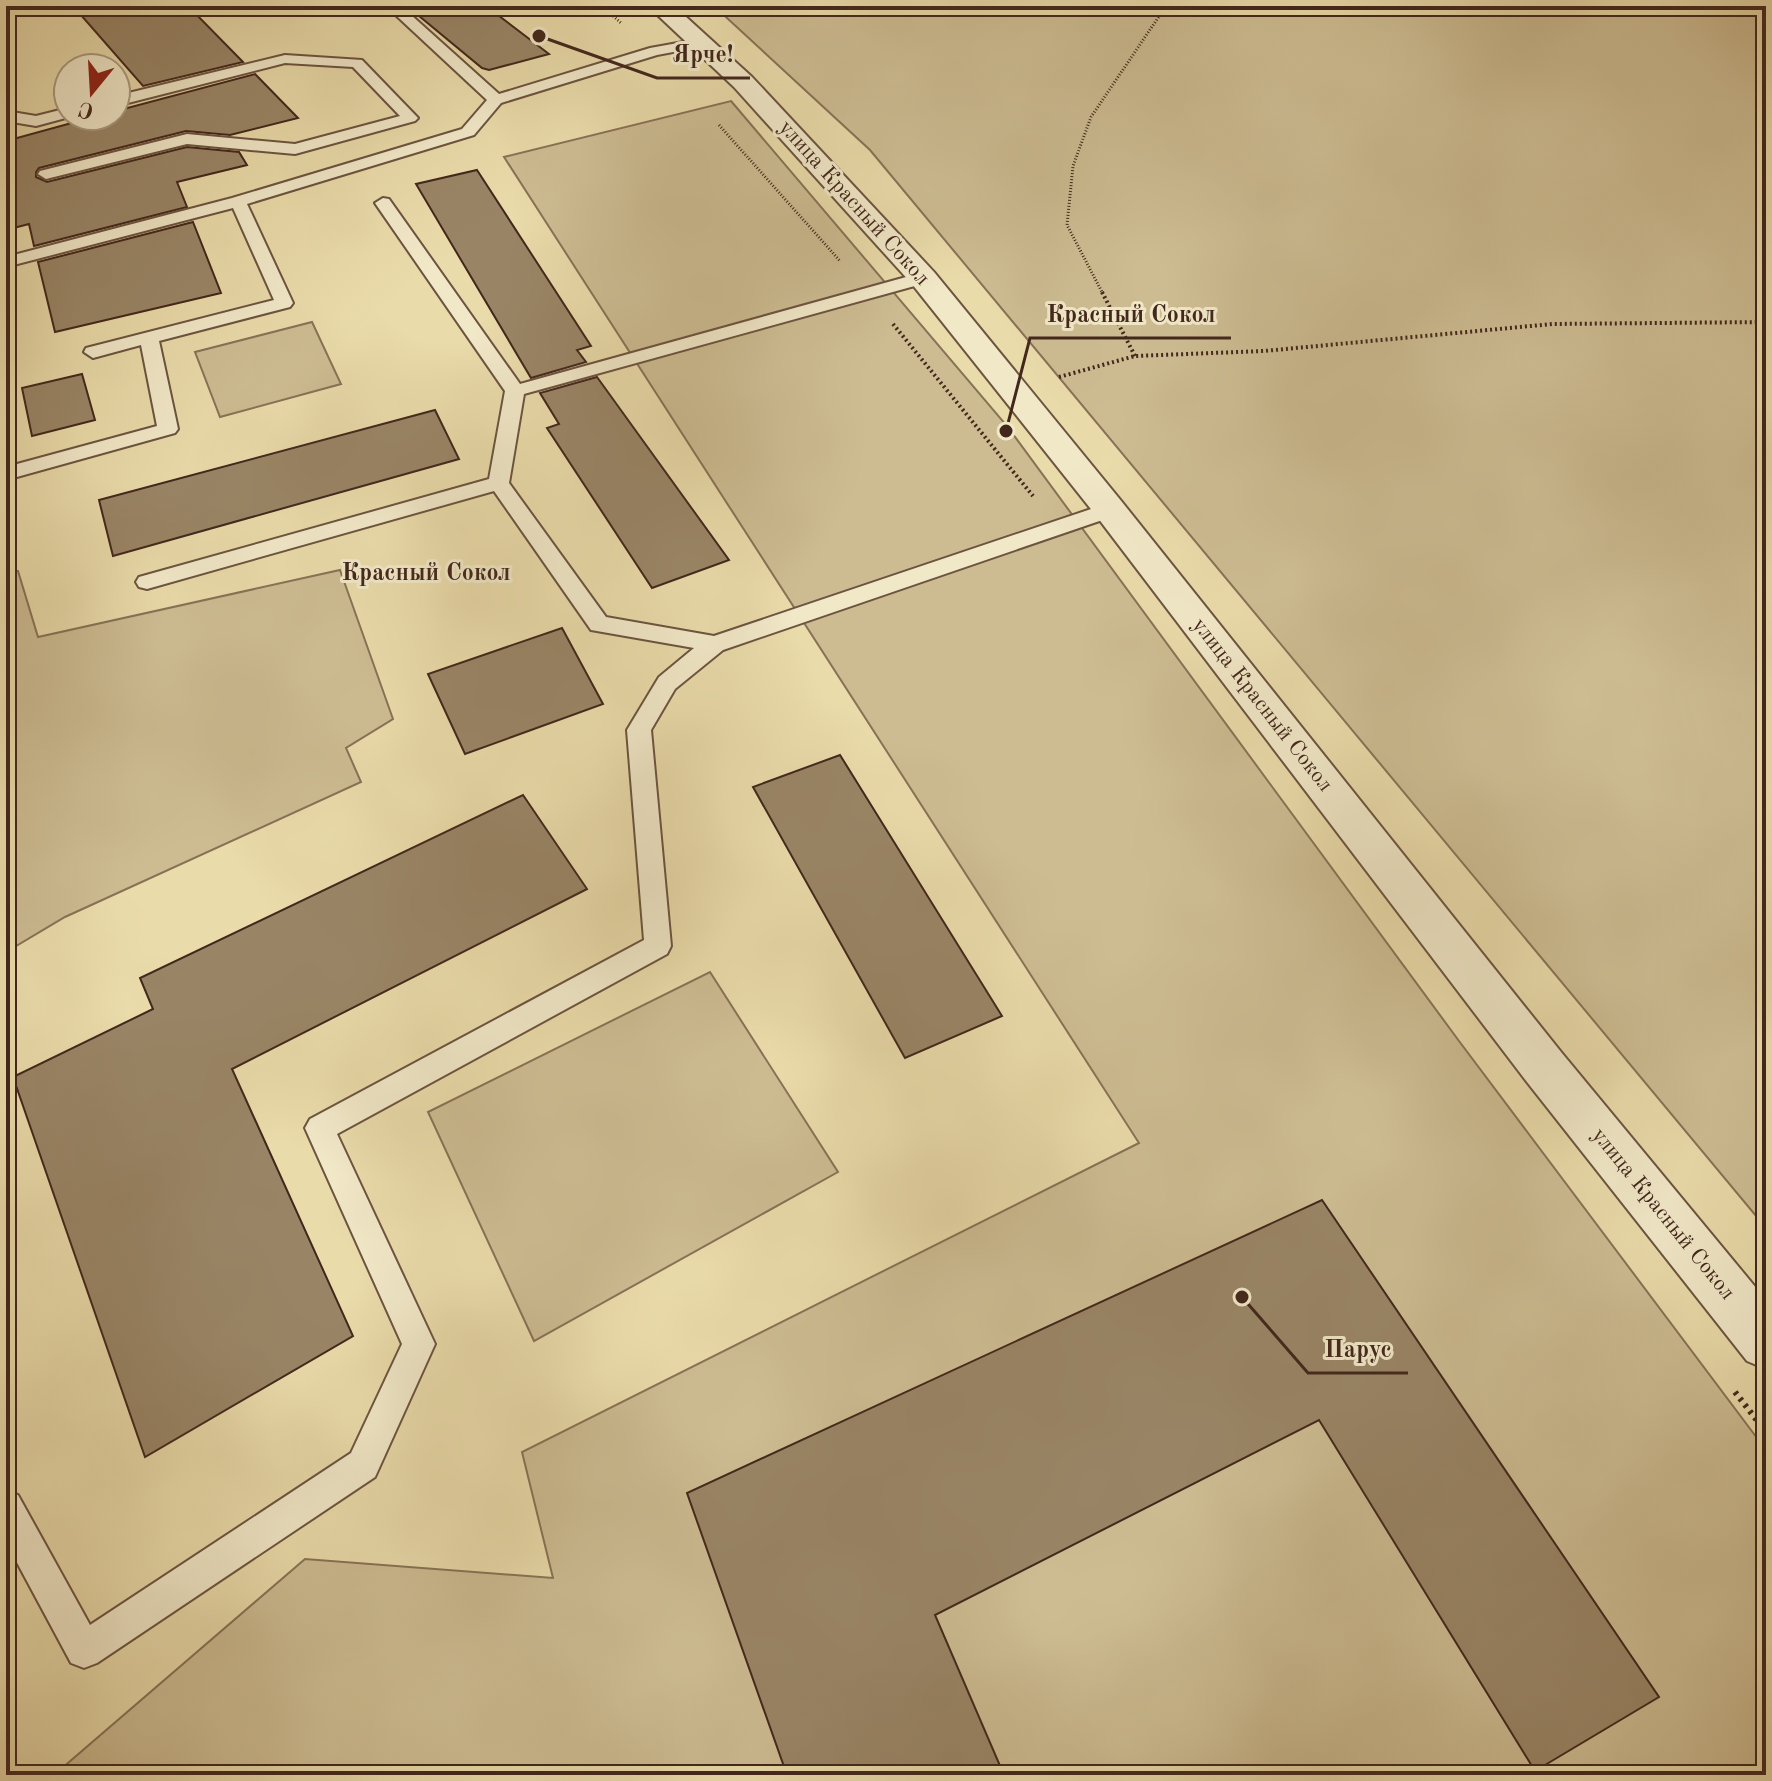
<svg xmlns="http://www.w3.org/2000/svg" width="1772" height="1781" viewBox="0 0 1772 1781" font-family="'Old Standard TT',serif">
  <style>
    .green { fill: #cdbc92; stroke: #887257; stroke-width: 2 }
    .building { fill: #998566; stroke: #42271c; stroke-width: 2 }
    .lines { fill: none; stroke-linecap: round; stroke-linejoin: round }
    .service-casing { stroke: #6c5440; stroke-width: 4 }
    .tertiary-casing { stroke: #6c5440; stroke-width: 4 }
    .path-far2 { stroke: #42271c; stroke-width: 3; stroke-dasharray: 1 2; stroke-linecap: butt }
    .path-far1 { stroke: #42271c; stroke-width: 4; stroke-dasharray: 2 3; stroke-linecap: butt }
    .path { stroke: #42271c; stroke-width: 6; stroke-dasharray: 3 5; stroke-linecap: butt }
    .service { fill: #f1e8c8; fill-rule: evenodd }
    .tertiary { fill: #f1e8c8; fill-rule: evenodd }
    .labels { text-anchor: middle; dominant-baseline: central; stroke-width: 6; stroke-linejoin: round; paint-order: stroke }
    .street-label { font-size: 22px; fill: #42271c; stroke: #f1e8c8 }
    .neighbourhood-label { font-size: 24px; font-weight: bold; fill: #42271c; stroke: #f1e8c8 }
    .leader { fill: none; stroke: #42271c; stroke-width: 3 }
    .callout-dot { fill: #42271c; stroke: #f1e8c8; stroke-width: 3 }
    .callout-label { font-size: 24px; text-anchor: middle; font-weight: bold; fill: #42271c; stroke: #f1e8c8; stroke-width: 6; stroke-linejoin: round; paint-order: stroke }
  </style>
  <rect width="100%" height="100%" fill="#eadbaa"/>
  <filter id="stains"><feTurbulence type="fractalNoise" baseFrequency=".0025" numOctaves="4"/><feColorMatrix values="0 0 0 0 .2 0 0 0 0 .09 0 0 0 0 .02 0 0 0 .5 -.17"/></filter>
  <radialGradient id="worn" r=".72"><stop offset=".6" stop-color="#630" stop-opacity="0"/><stop offset="1" stop-color="#630" stop-opacity=".3"/></radialGradient>
  <g class="green">
    <path d="M714,6H1766V1228L870,150Z"/>
    <path d="M731,101L1007,426L1459,1041L1766,1450V1775H54L305,1559L553,1578L522,1452L1139,1143L504,157Z"/>
    <path d="M312,322L341,384L220,417L195,352Z"/>
    <path d="M340,570L393,719L346,748L361,782L65,917L6,952V571H18L38,637Z"/>
    <path d="M710,972L838,1172L534,1341L428,1112Z"/>
  </g>
  <g class="building">
    <path d="M73,6H188L243,62L143,86Z"/>
    <path d="M407,6H486L549,54L489,70L482,68Z"/>
    <path d="M255,74L298,118L230,135L186,131L39,168L36,172V177L47,182L187,147L239,152L247,165L177,182L187,207L34,246L29,224L6,230V141L97,116H116V111Z"/>
    <path d="M477,170L591,346L577,350L586,362L531,378L416,184Z"/>
    <path d="M193,222L221,293L55,332L38,262Z"/>
    <path d="M82,374L95,420L32,436L22,388Z"/>
    <path d="M597,377L729,560L652,588L547,428L559,424L540,393Z"/>
    <path d="M435,410L459,459L113,556L99,500Z"/>
    <path d="M562,628L603,704L465,754L428,674Z"/>
    <path d="M840,755L1002,1016L905,1058L753,787Z"/>
    <path d="M523,795L587,889L232,1069L353,1336L145,1457L13,1077L153,1009L140,978Z"/>
    <path d="M1322,1200L1659,1697L1535,1771L1319,1420L935,1615L1004,1775H787L687,1493Z"/>
  </g>
  <g class="lines">
    <defs>
      <g id="service">
        <path d="M386,6H401L499,94L650,48L700,39L707,43L700,47L657,55L501,103L474,135L247,204L293,303L290,307L159,341L178,429L175,433L6,480V467L157,426L141,345L93,358L84,352L86,348L274,300L233,208L6,267V257L232,198L462,129L487,100Z"/>
        <path d="M285,55L362,60L418,118L415,121L295,154L187,144L46,179L38,174L40,171L187,134L295,144L400,116L353,67L285,63L116,106V96Z"/>
        <path d="M68,108V116H73L36,126L6,121V111L36,116Z"/>
        <path d="M383,198L389,199L520,384L917,274H929L932,278L929,282L524,394L509,483L606,617L714,636L1103,505H1117L1120,510L1117,515L723,650L675,689L651,730L671,946L667,954L337,1134L435,1344L375,1477L97,1663L84,1668L71,1663L6,1542V1490L18,1495L90,1625L351,1453L402,1344L305,1128L310,1119L644,940L627,730L659,677L694,648L591,630L494,491L147,589L139,587L136,582L139,577L489,479L505,391L375,203Z"/>
      </g>
      <path id="tertiary" d="M648,6H674L752,77L934,272L1122,502L1561,1052L1766,1300V1369L1747,1361L1527,1082L1098,518L912,284L734,87Z"/>
    </defs>
    <use href="#service" class="service-casing"/>
    <use href="#tertiary" class="tertiary-casing"/>
    <g class="path-far2">
      <path d="M602,6L621,23"/>
      <path d="M719,125L840,261"/>
      <path d="M1103,294L1067,225L1073,166L1091,117L1166,6"/>
    </g>
    <g class="path-far1">
      <path d="M1102,292L1135,356"/>
      <path d="M893,324L1033,496"/>
      <path d="M1059,377L1135,356L1264,351L1552,324L1766,322"/>
    </g>
    <path class="path" d="M1735,1392L1766,1432"/>
    <use href="#service" class="service"/>
    <use href="#tertiary" class="tertiary"/>
  </g>
  <g class="labels">
    <g class="street-label">
      <text transform="translate(854 203) rotate(48)">улица Красный Сокол</text>
      <text transform="translate(1262 705) rotate(52)">улица Красный Сокол</text>
      <text transform="translate(1663 1214) rotate(51)">улица Красный Сокол</text>
    </g>
    <g class="neighbourhood-label">
      <text x="426" y="574">Красный Сокол</text>
    </g>
  </g>
  <path class="leader" d="M539 36L657 78H750M1006 431L1030 338H1231M1242 1297L1308 1373H1408"/>
  <g class="callout-dot">
    <circle cx="539" cy="36" r="8"/>
    <circle cx="1006" cy="431" r="8"/>
    <circle cx="1242" cy="1297" r="8"/>
  </g>
  <g class="callout-label">
    <text x="703" y="62">Ярче!</text>
    <text x="1131" y="322">Красный Сокол</text>
    <text x="1358" y="1357">Парус</text>
  </g>
  <rect width="1772" height="1781" fill="none" stroke="#eadbaa" stroke-width="32"/>
  <rect x="8" y="8" width="1756" height="1765" fill="none" stroke="#42271c" stroke-width="4"/>
  <rect x="16" y="16" width="1740" height="1749" fill="none" stroke="#42271c" stroke-width="2"/>
  <g transform="translate(92 92) rotate(198)"><circle r="38" fill="#f1e8c8" stroke="#ab9b83" stroke-width="2"/>
  <path d="M0-6L14 30L0 20L-14 30Z" fill="#8f2418"/>
  <text y="-12" font-size="22" font-weight="bold" text-anchor="middle" fill="#42271c">С</text>
  </g>
  <rect width="100%" height="100%" filter="url(#stains)"/>
  <rect width="100%" height="100%" fill="url(#worn)"/>
</svg>
